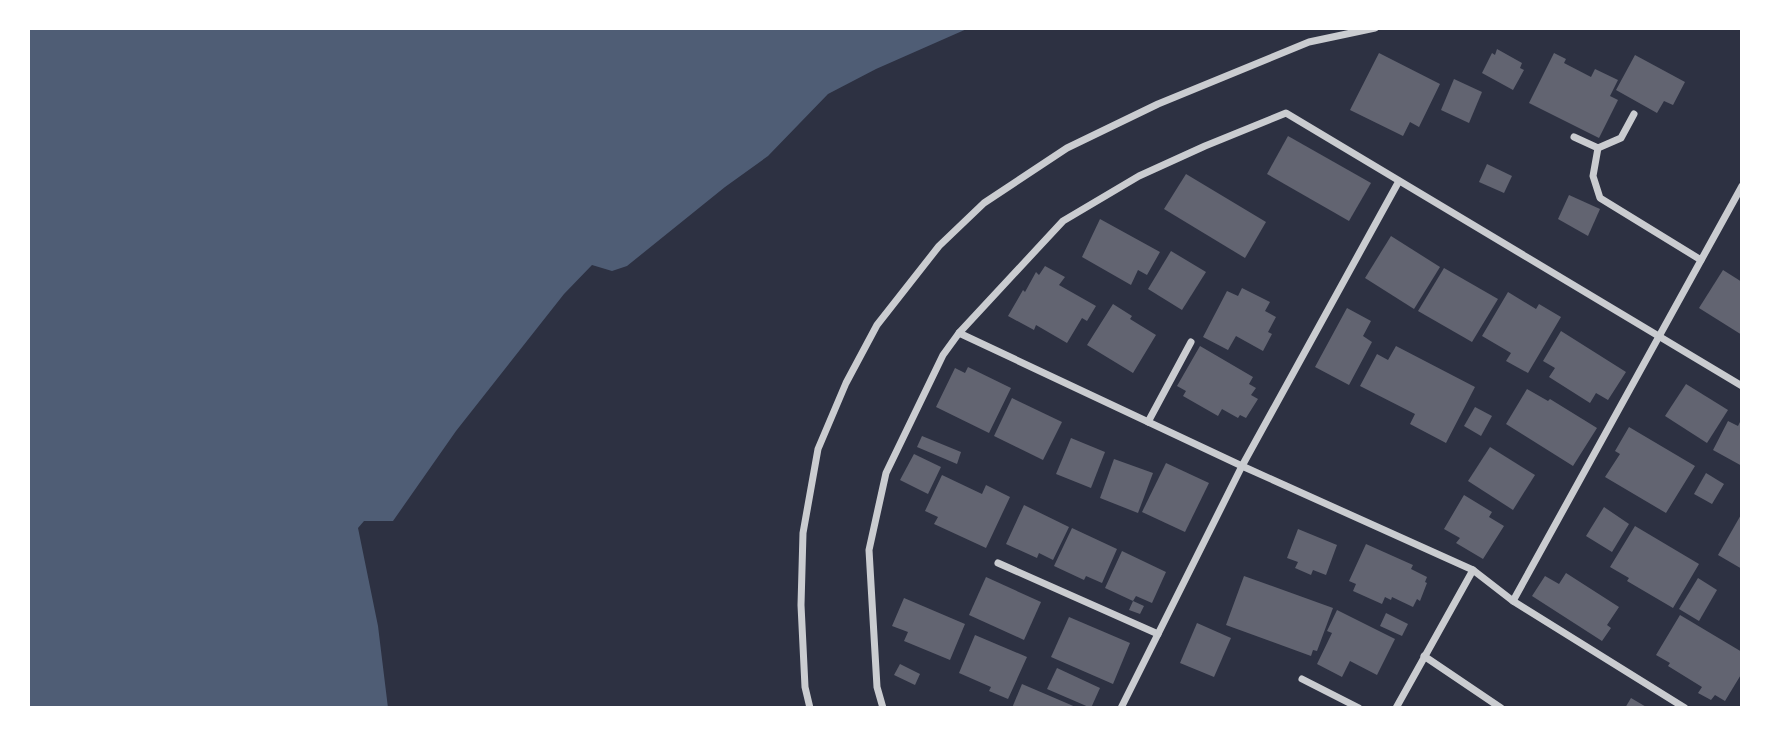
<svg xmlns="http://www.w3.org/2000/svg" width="1770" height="736" viewBox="0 0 1770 736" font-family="Karla,sans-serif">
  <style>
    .water { fill: #4f5d75 }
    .building { fill: #626471 }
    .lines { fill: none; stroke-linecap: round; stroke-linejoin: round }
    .minor { stroke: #caccd0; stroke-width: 7 }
  </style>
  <rect width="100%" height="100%" fill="#2d3142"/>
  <path class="water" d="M28,28H969L876,69L828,94L768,156L725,187L627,266L612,271L592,265L564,294L456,431L393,521H364L358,528L378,626L388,708H28Z"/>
  <g class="building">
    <path d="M1497,49L1522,63L1520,68L1524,70L1513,90L1482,73L1492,53L1495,55Z"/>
    <path d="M1379,53L1440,84L1419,127L1410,122L1403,136L1350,110Z"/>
    <path d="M1554,53L1566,59L1564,63L1591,77L1595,69L1618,80L1610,96L1618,100L1599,138L1529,103Z"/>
    <path d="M1635,55L1685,82L1673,105L1664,101L1657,113L1616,90Z"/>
    <path d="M1454,79L1482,92L1469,123L1441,110Z"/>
    <path d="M1288,136L1371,183L1349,221L1267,174Z"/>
    <path d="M1487,164L1512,176L1504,193L1479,182Z"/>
    <path d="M1186,174L1266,222L1245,258L1164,209Z"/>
    <path d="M1569,195L1600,209L1588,236L1558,219Z"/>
    <path d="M1100,219L1160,252L1147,275L1138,270L1131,285L1082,257Z"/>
    <path d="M1391,236L1440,267L1414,309L1365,278Z"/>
    <path d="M1171,251L1206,272L1182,310L1148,289Z"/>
    <path d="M1045,266L1065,277L1059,285L1096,306L1087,321L1082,318L1067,343L1036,325L1034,330L1008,316L1023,290L1025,292L1036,272L1039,275Z"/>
    <path d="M1444,268L1498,299L1472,342L1418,311Z"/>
    <path d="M1723,270L1742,282V335L1699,308Z"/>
    <path d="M1242,288L1270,302L1265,311L1276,317L1268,332L1272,334L1263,351L1236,336L1228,350L1203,337L1227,291L1238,296Z"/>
    <path d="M1508,292L1536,309L1539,304L1561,317L1528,373L1506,361L1511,353L1482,336Z"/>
    <path d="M1113,304L1132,316L1130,319L1156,335L1133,373L1087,345Z"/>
    <path d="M1347,308L1371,321L1363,336L1372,342L1349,385L1315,367Z"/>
    <path d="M1561,331L1626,372L1608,400L1596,393L1590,403L1549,377L1555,368L1543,361Z"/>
    <path d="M1200,346L1253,377L1249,384L1256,388L1251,395L1258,399L1246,418L1240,415L1238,418L1222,409L1218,416L1183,396L1186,391L1177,386Z"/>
    <path d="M1396,346L1475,387L1446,443L1410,424L1415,414L1360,386L1377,354L1388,360Z"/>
    <path d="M968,367L1011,388L989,433L936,407L955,368L965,373Z"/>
    <path d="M1686,384L1728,410L1707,443L1665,416Z"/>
    <path d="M1527,389L1548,401L1550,399L1597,428L1573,466L1506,424Z"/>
    <path d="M1012,398L1062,422L1043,460L994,436Z"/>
    <path d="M1475,407L1492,416L1481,436L1464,426Z"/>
    <path d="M1742,418V466L1713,450L1728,421L1738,426Z"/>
    <path d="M1629,427L1695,466L1666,513L1605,477L1620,454L1615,451Z"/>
    <path d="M922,436L961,452L957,464L917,447Z"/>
    <path d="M1071,438L1105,452L1091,488L1056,474Z"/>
    <path d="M1490,447L1535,475L1513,510L1468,481Z"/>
    <path d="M914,454L941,467L928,494L900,480Z"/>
    <path d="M1114,459L1153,473L1138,513L1100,498Z"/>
    <path d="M1166,463L1209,483L1185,532L1142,512Z"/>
    <path d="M1706,473L1724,484L1712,504L1694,494Z"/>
    <path d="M942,475L982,494L986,485L1010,497L986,548L934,524L938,517L925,511Z"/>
    <path d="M1464,495L1492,512L1489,517L1504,526L1483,559L1456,543L1460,538L1444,529Z"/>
    <path d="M1024,505L1069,527L1053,560L1039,553L1037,558L1006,544Z"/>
    <path d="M1604,507L1629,524L1612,552L1586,536Z"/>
    <path d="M1742,513V569L1718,555Z"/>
    <path d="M1635,526L1699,564L1673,608L1627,581L1629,578L1610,567Z"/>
    <path d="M1072,528L1117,549L1102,583L1086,576L1084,580L1054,566Z"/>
    <path d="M1298,529L1337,545L1326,575L1313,570L1311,575L1295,568L1298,562L1287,558Z"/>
    <path d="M1366,544L1413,565L1411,569L1427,577L1425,582L1427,583L1420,601L1417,599L1413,607L1392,597L1391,600L1385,597L1382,604L1353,591L1356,584L1349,581Z"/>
    <path d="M1122,551L1166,572L1152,603L1136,596L1133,601L1144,606L1140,614L1129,610L1133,601L1105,588Z"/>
    <path d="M1566,573L1619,607L1607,625L1611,628L1602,641L1532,596L1545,576L1559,584Z"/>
    <path d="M1244,576L1333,608L1317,651L1313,650L1311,656L1226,625Z"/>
    <path d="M986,577L1041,602L1024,640L969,615Z"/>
    <path d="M1698,578L1717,590L1699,621L1679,609Z"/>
    <path d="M904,598L965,624L950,660L904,641L908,632L892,626Z"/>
    <path d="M1337,610L1395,639L1377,675L1350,661L1342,677L1317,664L1332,633L1327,631Z"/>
    <path d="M1386,613L1408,624L1402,636L1380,626Z"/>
    <path d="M1680,615L1742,652V673L1725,701L1715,695L1711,700L1698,693L1702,687L1668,666L1670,663L1656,655Z"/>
    <path d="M1069,617L1130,643L1113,684L1051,657Z"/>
    <path d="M1197,623L1231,638L1214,677L1180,663Z"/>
    <path d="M975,635L1027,657L1008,699L989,691L991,687L959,673Z"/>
    <path d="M900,664L920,674L915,685L894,675Z"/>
    <path d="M1057,668L1100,688L1091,708L1047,689Z"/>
    <path d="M1022,684L1078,708H1012Z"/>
    <path d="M1631,698L1648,708H1625Z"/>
  </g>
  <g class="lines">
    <g class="minor">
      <path d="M1574,137L1598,148L1621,138L1634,114"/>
      <path d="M1598,148L1593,176L1600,198L1701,260"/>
      <path d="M959,333L1242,466L1473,570L1513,601L1685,708"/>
      <path d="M1148,422L1191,342"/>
      <path d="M998,563L1158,634"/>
      <path d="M1513,601L1742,186"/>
      <path d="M1424,656L1501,708"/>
      <path d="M1302,679L1359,708"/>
      <path d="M810,708L805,687L801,605L803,533L818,449L846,383L877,325L939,246L984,203L1067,148L1158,104L1309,42L1375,28"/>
      <path d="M883,708L877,687L869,550L886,473L943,355L959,333L1063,221L1139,176L1205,146L1286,113L1742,386"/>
      <path d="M1121,708L1242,466L1399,181"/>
      <path d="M1396,708L1473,570"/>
    </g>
  </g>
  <rect width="1770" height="736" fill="none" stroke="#ffffff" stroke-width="60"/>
</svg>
